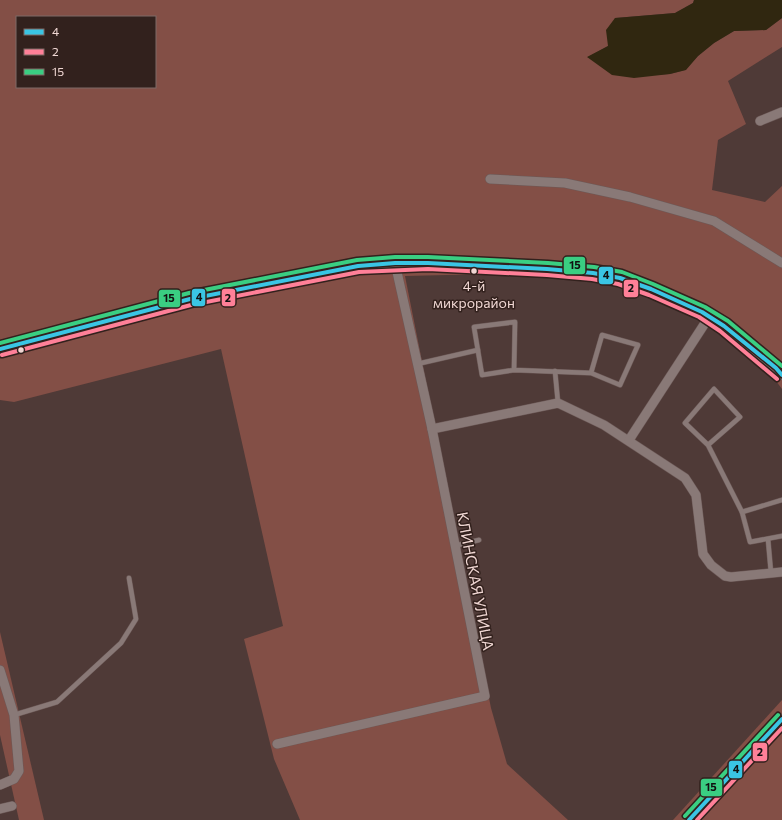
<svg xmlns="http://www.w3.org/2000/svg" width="782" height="820" viewBox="0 0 782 820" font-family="Commissioner,sans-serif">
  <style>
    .green { fill: #834f46; fill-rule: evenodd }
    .water { fill: #302710 }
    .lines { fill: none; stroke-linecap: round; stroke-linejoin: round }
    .lane-casing { stroke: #6c5957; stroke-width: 5.5 }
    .street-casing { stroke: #6c5957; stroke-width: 10 }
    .lane { stroke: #897977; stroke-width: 4.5 }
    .street { stroke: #897977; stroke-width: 9 }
    .bus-1-casing { stroke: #32211d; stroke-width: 7 }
    .bus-2-casing { stroke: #32211d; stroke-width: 7 }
    .bus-3-casing { stroke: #32211d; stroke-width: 7 }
    .bus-1 { stroke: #3ac5e4; stroke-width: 4 }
    .bus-2 { stroke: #ff8098; stroke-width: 4 }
    .bus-3 { stroke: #3ace82; stroke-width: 4 }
    .bus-dot { fill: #f0d7d3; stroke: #32211d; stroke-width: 1.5 }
    .labels { text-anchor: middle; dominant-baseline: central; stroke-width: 3; stroke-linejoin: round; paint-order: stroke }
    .bus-label { font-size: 14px; fill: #f0d7d3; stroke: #32211d }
    .street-label { font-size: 15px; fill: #f0d7d3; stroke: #32211d }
    .line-badge { stroke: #32211d; stroke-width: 1.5 }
    .pale-badge-label { font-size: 11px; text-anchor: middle; font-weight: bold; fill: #111 }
  </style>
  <rect width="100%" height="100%" fill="#4f3a37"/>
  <g class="green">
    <path d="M0,0H694L693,3L675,13L615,18L608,46L588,57L653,75L670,74L685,70L698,56L714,43L734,31L766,30L782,18V47L728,81L746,124L718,140L712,190L765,202L782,186V389L764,365L693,312L609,281L528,273L405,276L491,708L507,764L568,820H300L274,759L244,639L283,626L221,349L14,402L0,400ZM17,17H155V87H17Z"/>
    <path d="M0,632L44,820H19L0,735Z"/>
    <path d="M782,700V820H673Z"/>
  </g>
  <path class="water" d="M694,0H782V18L766,30L734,31L714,43L698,56L686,70L670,74L634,78L612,75L587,57L608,46L606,30L615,18L675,13L693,3Z"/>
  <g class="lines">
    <defs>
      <g id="lane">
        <path d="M417,364L478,350"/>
        <path d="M514,370L515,322L474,327L482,375L514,370L591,373L602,335L638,345L620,385L591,373"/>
        <path d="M555,371L558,403"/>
        <path d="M708,445L740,417L714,389L685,423L708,445L742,512"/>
        <path d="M782,500L742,512L750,542L782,536"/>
        <path d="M768,539L771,573"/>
        <path d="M454,546L479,540"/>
        <path d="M14,715L57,702L121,643L136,619L129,578"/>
      </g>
      <g id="street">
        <path d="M760,121L782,112"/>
        <path d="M490,179L565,183L630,197L714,221L782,263"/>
        <path d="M0,349L190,299L358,266L395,263H428L547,269L593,273L620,278L651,289L702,312L724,326L776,368L782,375"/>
        <path d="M432,429L558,403L604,425L685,478L696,495L703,554L711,565L725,576L731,577L782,572"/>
        <path d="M629,440L709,317"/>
        <path d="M0,670L14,715L19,771L14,779L0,785"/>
        <path d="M277,744L485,696L432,429L395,263"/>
        <path d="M0,809L12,806"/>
        <path d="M689,820L782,719"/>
      </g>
    </defs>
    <use href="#lane" class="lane-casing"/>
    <use href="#street" class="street-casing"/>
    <use href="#lane" class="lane"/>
    <use href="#street" class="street"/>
    <defs>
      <g id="bus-1">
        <path d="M0,349L190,299L358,266L395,263H428L547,269L593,273L620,278L651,289L702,312L724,326L776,368L782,375"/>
        <path d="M689,820L782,719"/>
      </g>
      <g id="bus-2">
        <path d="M2,355L191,305L359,272L428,269L547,275L592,279L618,284L649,295L699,317L720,331L777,379"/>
        <path d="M697,820L782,728"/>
      </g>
      <g id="bus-3">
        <path d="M0,343L189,293L357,260L395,257H428L548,263L594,267L622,272L653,284L705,307L728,321L782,366"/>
        <path d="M685,816L778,715"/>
      </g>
    </defs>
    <use href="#bus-1" class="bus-1-casing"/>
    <use href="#bus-2" class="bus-2-casing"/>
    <use href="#bus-3" class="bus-3-casing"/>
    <use href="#bus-1" class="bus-1"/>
    <use href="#bus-2" class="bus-2"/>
    <use href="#bus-3" class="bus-3"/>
  </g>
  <g class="bus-dot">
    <circle cx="474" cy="271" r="3.5"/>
    <circle cx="21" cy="350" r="3.5"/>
  </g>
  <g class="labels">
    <g class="bus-label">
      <text x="474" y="285">4-й<tspan x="474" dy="17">микрорайон</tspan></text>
    </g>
    <g class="street-label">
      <text transform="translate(476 581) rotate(79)">КЛИНСКАЯ УЛИЦА</text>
    </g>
  </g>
  <g class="line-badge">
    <rect x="563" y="256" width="23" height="19" rx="4" fill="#3ace82"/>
    <rect x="598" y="266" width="16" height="19" rx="4" fill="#3ac5e4"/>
    <rect x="623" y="279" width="16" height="19" rx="4" fill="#ff8098"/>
    <rect x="191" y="288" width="15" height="19" rx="4" fill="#3ac5e4"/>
    <rect x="221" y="288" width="15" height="19" rx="4" fill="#ff8098"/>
    <rect x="158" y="289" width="23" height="19" rx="4" fill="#3ace82"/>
    <rect x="752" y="742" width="16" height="20" rx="4" fill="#ff8098"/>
    <rect x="728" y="760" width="15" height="19" rx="4" fill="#3ac5e4"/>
    <rect x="700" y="778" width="23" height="19" rx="4" fill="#3ace82"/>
  </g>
  <g class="pale-badge-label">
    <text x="575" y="269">15</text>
    <text x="606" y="279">4</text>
    <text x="631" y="292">2</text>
    <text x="199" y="301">4</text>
    <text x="228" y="302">2</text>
    <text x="169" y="302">15</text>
    <text x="760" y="756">2</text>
    <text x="736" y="773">4</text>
    <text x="711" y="791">15</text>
  </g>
  <rect x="16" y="16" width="140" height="72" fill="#32211d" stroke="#7e6a66"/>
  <rect x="24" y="29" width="20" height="6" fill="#3ac5e4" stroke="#7e6a66"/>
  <text x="52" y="36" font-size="12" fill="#f0d7d3">4</text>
  <rect x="24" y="49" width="20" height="6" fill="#ff8098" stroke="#7e6a66"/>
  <text x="52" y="56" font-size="12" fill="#f0d7d3">2</text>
  <rect x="24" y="69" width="20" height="6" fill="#3ace82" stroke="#7e6a66"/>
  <text x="52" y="76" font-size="12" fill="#f0d7d3">15</text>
</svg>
